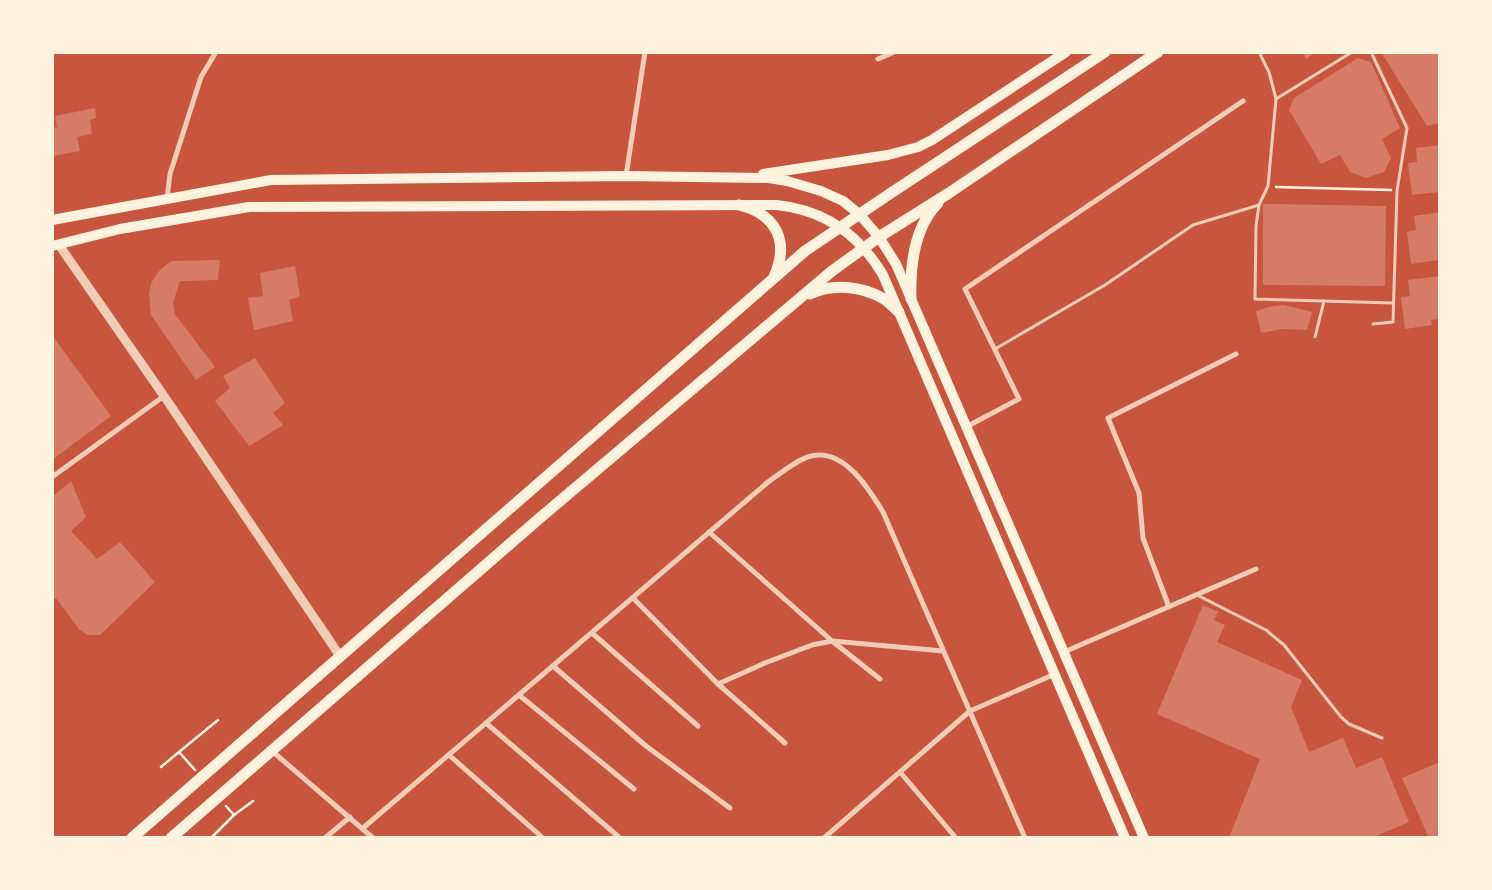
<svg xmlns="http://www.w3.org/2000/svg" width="1492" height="890" viewBox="0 0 1492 890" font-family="Rubik,sans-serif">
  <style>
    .building { fill: #d67c66 }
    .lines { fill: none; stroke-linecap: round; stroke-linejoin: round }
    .path { stroke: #fff3e0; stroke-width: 2.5 }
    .service { stroke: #f1ccb7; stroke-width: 3 }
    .minor { stroke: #f1ccb7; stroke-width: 5 }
    .tertiary { stroke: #f1ccb7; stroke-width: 9 }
    .primary { stroke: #fff3e0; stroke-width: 10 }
    .trunk { stroke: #fff3e0; stroke-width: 11 }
  </style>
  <rect width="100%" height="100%" fill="#c8553d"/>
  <g class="building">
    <path d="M1303,52H1316L1306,59Z"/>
    <path d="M1381,52H1440V123L1427,126Z"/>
    <path d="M1358,58L1371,62L1400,128L1382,139L1391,158L1384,172L1366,178L1350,172L1340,155L1321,164L1289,110L1294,98Z"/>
    <path d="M95,108L96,118L90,120L92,134L77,137L80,151L52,156V128L57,127L55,116Z"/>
    <path d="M1440,145V192L1412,195L1408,163L1417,162L1416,148Z"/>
    <path d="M1263,204L1386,206L1385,286L1263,285Z"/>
    <path d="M1440,212V255H1437L1438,260L1411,264L1407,232L1416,230L1414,216Z"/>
    <path d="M220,260L218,280L180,281L173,303L175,314L215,367L196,380L151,315L149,294L151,283L159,271L171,261Z"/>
    <path d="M295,266L300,296L289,300L293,321L254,330L248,298L263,296L260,273Z"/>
    <path d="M1440,276V319L1431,320L1432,325L1405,329L1401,297L1410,296L1408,280Z"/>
    <path d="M1283,305L1297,308L1312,312L1307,330L1283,329L1261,333L1256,311L1269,307Z"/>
    <path d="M52,335L111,416L52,460Z"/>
    <path d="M255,358L285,403L273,413L283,425L249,446L215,401L230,388L223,376Z"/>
    <path d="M71,481L86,517L71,531L97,559L120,542L155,582L100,635H87L79,629L56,598L52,601V497Z"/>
    <path d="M1203,605L1218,612L1214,620L1225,625L1217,642L1302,680L1291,707L1309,752L1343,738L1356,768L1382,757L1409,822L1371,838H1229L1260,759L1157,714Z"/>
    <path d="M1440,762V838H1429L1402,778Z"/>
  </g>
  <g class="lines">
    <g class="path">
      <path d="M1276,187L1391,190"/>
      <path d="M179,752L218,720"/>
      <path d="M161,767L179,752L195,770"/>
      <path d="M226,806L234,815L253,801"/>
      <path d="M211,838L234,815"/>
    </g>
    <g class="service">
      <path d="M1259,52L1269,72L1276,99L1268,186L1259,205L1256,226L1255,299L1393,303"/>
      <path d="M1371,52L1407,128L1397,191L1393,322L1373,324"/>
      <path d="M1276,99L1352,52"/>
      <path d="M1315,337L1324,301"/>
      <path d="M995,349L1105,285L1193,225L1259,205"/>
      <path d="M1197,595L1266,630L1284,645L1341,717L1349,724L1382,738"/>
    </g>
    <g class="minor">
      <path d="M878,59L894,52"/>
      <path d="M626,176L645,52"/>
      <path d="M167,199L170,174L201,77L216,52"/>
      <path d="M966,427L1019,399L965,289L1243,101"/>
      <path d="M52,477L164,396"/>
      <path d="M709,532L832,641L880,679"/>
      <path d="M633,598L718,684L785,743"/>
      <path d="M1169,607L1143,538L1139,493L1108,418L1236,354"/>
      <path d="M592,633L698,726"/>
      <path d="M1064,652L1256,569"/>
      <path d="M553,666L646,746L730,808"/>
      <path d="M718,684L765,663L812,645L832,641L943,651"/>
      <path d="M519,695L634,789"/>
      <path d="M486,723L620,838"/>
      <path d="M272,751L373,838"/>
      <path d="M449,755L543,838"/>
      <path d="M900,772L956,838"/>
      <path d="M363,828L768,482C781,473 796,460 811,456C844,448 869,489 883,512L1025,838"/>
      <path d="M325,838L350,817"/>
      <path d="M824,838L970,711L1055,674"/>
    </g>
    <path class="tertiary" d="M59,245L164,396L340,656"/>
    <g class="primary">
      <path d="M763,174L888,155L918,147L932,140L1066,52"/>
      <path d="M52,220L271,180L626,176L769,178L787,181L821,191L843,201L859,214L879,237L896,264L1144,838"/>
      <path d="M52,246L120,229L249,207L777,205C824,210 859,234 883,275L1125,838"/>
    </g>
    <g class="trunk">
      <path d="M739,205C776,214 790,241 774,277"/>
      <path d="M810,294C833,283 862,286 884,299C889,302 894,308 899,312"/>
      <path d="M911,299C910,267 914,227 938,203"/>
      <path d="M132,838L805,251L891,193L1105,52"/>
      <path d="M171,838L541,517L832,271L879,237L949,193L1158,52"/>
    </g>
  </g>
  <rect width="1492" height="890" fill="none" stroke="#fff3e0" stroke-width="108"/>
</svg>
